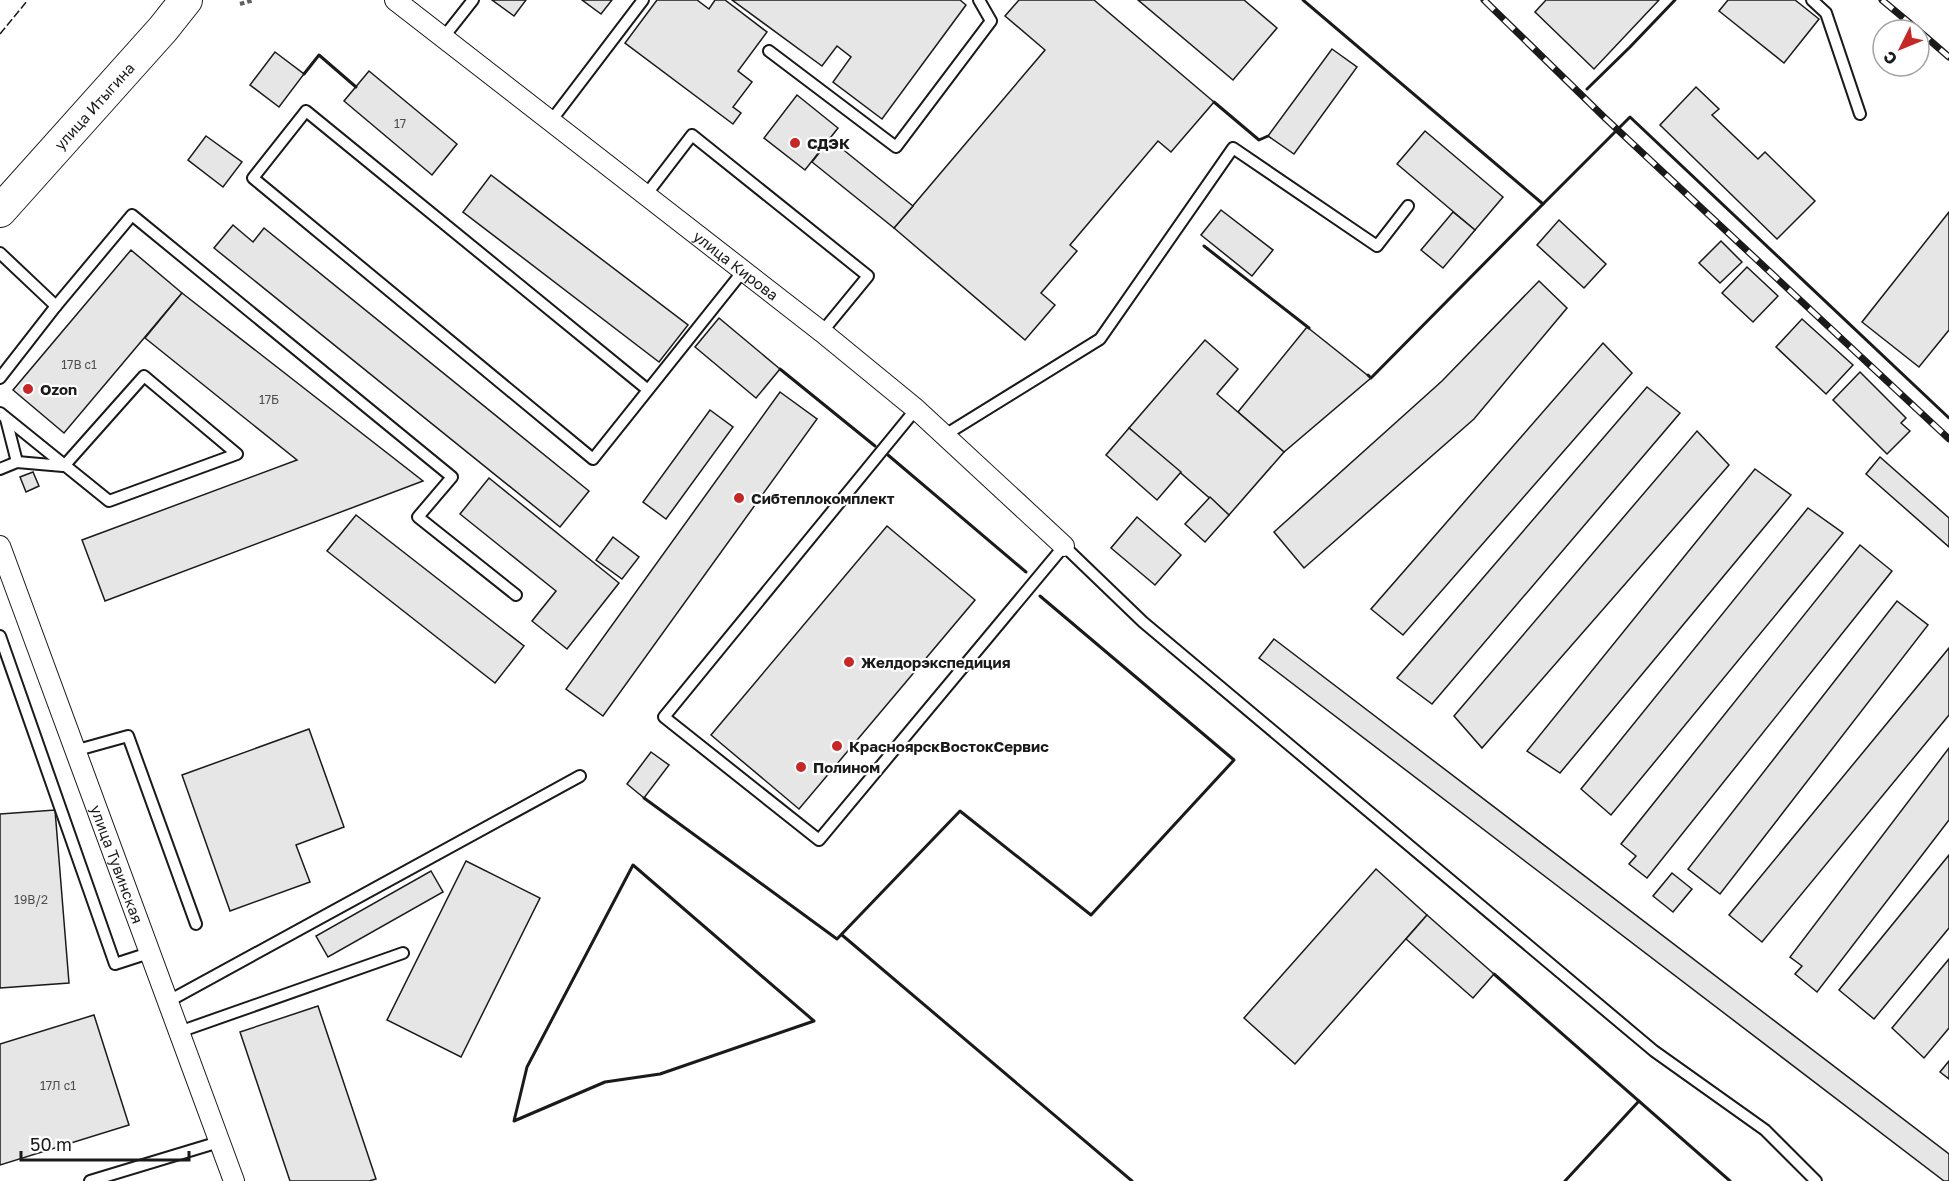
<svg xmlns="http://www.w3.org/2000/svg" width="1949" height="1181" viewBox="0 0 1949 1181" font-family="'Golos Text',sans-serif">
  <style>
    .building { fill: #e6e6e6; stroke: #1a1a1a; stroke-width: 1.5 }
    .lines { fill: none; stroke-linecap: round; stroke-linejoin: round }
    .service-casing { stroke: #1a1a1a; stroke-width: 14 }
    .minor-casing { stroke: #1a1a1a; stroke-width: 22 }
    .primary-casing { stroke: #1a1a1a; stroke-width: 34 }
    .path { stroke: #5f5f5f; stroke-width: 4; stroke-dasharray: 4.5 3; stroke-linecap: butt }
    .service { stroke: #fff; stroke-width: 10 }
    .minor { stroke: #fff; stroke-width: 20 }
    .primary { stroke: #fff; stroke-width: 32 }
    .rail-casing { stroke: #1a1a1a; stroke-width: 7 }
    .rail { stroke: #fff; stroke-width: 4.5; stroke-dasharray: 14; stroke-linecap: butt }
    .fence { stroke: #1a1a1a; stroke-width: 1.5; stroke-dasharray: 8 3; stroke-linecap: butt }
    .wall { stroke: #1a1a1a; stroke-width: 3 }
    .poi-dot { fill: #c62828; stroke: #fff; stroke-width: 2 }
    .labels { text-anchor: middle; dominant-baseline: central; stroke-width: 4.5; stroke-linejoin: round; paint-order: stroke }
    .number-label { font-size: 12px; fill: #4d4d4d }
    .street-label { font-size: 15px; fill: #1a1a1a; stroke: #fff }
    .poi-label { font-size: 15px; font-weight: bold; fill: #1a1a1a; stroke: #fff; text-anchor: start }
  </style>
  <rect width="100%" height="100%" fill="#fff"/>
  <g class="building">
    <path d="M492,0H526L514,16Z"/>
    <path d="M582,0H612L601,14Z"/>
    <path d="M657,0H697L709,9L715,0H725L767,32L738,71L752,82L733,107L741,113L733,124L625,43Z"/>
    <path d="M732,0H960L966,5L882,119L833,82L851,57L837,46L822,66Z"/>
    <path d="M1019,0H1094L1214,102L1171,152L1158,141L1070,245L1077,251L1041,293L1055,305L1025,340L894,228L1045,50L1005,16Z"/>
    <path d="M1138,0H1244L1277,28L1233,80Z"/>
    <path d="M1546,0H1659L1594,69L1535,12Z"/>
    <path d="M1728,0H1795L1819,19L1784,63L1719,11Z"/>
    <path d="M1332,49L1357,67L1294,154L1268,136Z"/>
    <path d="M275,52L304,74L279,107L250,85Z"/>
    <path d="M369,71L457,144L432,175L344,101Z"/>
    <path d="M1696,87L1719,109L1712,115L1758,159L1765,152L1815,201L1777,239L1660,125Z"/>
    <path d="M797,95L838,128L805,170L764,138Z"/>
    <path d="M1425,131L1503,197L1475,230L1397,164Z"/>
    <path d="M206,136L242,162L223,187L188,160Z"/>
    <path d="M830,139L913,206L894,228L812,162Z"/>
    <path d="M491,175L688,325L659,362L463,212Z"/>
    <path d="M1221,210L1273,250L1252,276L1201,235Z"/>
    <path d="M1453,212L1475,230L1443,268L1421,250Z"/>
    <path d="M1949,212V330L1919,367L1862,322Z"/>
    <path d="M1559,220L1606,264L1584,288L1537,245Z"/>
    <path d="M233,225L253,242L264,228L589,491L560,527L214,248Z"/>
    <path d="M1721,241L1742,262L1720,283L1699,263Z"/>
    <path d="M131,250L182,293L64,433L13,390Z"/>
    <path d="M1747,267L1778,296L1753,322L1722,293Z"/>
    <path d="M1539,281L1567,308L1474,419L1304,568L1274,532L1442,381Z"/>
    <path d="M182,293L423,481L105,601L82,540L297,460L145,338Z"/>
    <path d="M719,318L780,369L756,398L695,347Z"/>
    <path d="M1802,319L1853,365L1826,394L1776,347Z"/>
    <path d="M1307,327L1371,378L1284,452L1238,412Z"/>
    <path d="M1205,340L1238,369L1217,394L1284,452L1229,515L1129,428Z"/>
    <path d="M1603,343L1632,373L1403,635L1371,609Z"/>
    <path d="M1860,372L1906,418L1901,423L1910,431L1887,454L1833,400Z"/>
    <path d="M1647,387L1680,413L1432,704L1397,678Z"/>
    <path d="M780,392L817,419L603,716L566,689Z"/>
    <path d="M710,410L733,427L666,519L643,502Z"/>
    <path d="M1129,428L1181,472L1157,500L1106,455Z"/>
    <path d="M1697,431L1729,465L1482,748L1454,716Z"/>
    <path d="M1880,457L1949,518V547L1866,474Z"/>
    <path d="M1755,469L1791,495L1560,773L1527,751Z"/>
    <path d="M33,472L39,486L26,492L20,477Z"/>
    <path d="M489,478L619,583L567,649L532,621L556,591L460,514Z"/>
    <path d="M1210,497L1229,515L1205,542L1185,524Z"/>
    <path d="M1808,508L1843,533L1611,815L1581,789Z"/>
    <path d="M356,515L524,646L495,683L327,551Z"/>
    <path d="M1137,517L1181,555L1155,585L1111,548Z"/>
    <path d="M887,526L975,600L799,809L711,735Z"/>
    <path d="M613,537L639,557L622,579L596,560Z"/>
    <path d="M1860,545L1892,571L1647,878L1629,864L1636,856L1621,844Z"/>
    <path d="M1897,601L1928,625L1720,894L1688,869Z"/>
    <path d="M1274,639L1949,1154V1181H1944L1259,658Z"/>
    <path d="M1949,648V715L1762,942L1729,915Z"/>
    <path d="M309,729L344,827L296,845L310,882L230,911L182,775Z"/>
    <path d="M1949,748V820L1817,992L1795,974L1802,966L1790,957Z"/>
    <path d="M651,752L669,765L644,798L627,784Z"/>
    <path d="M55,810L69,983L0,988V814Z"/>
    <path d="M1949,855V928L1874,1019L1839,990Z"/>
    <path d="M466,861L540,898L461,1057L387,1020Z"/>
    <path d="M1376,869L1427,915L1295,1064L1244,1018Z"/>
    <path d="M431,871L443,892L328,957L316,936Z"/>
    <path d="M1672,873L1692,889L1673,912L1653,896Z"/>
    <path d="M1427,915L1494,974L1473,998L1406,939Z"/>
    <path d="M1949,959V1028L1924,1058L1892,1028Z"/>
    <path d="M318,1006L376,1179L369,1181H290L240,1032Z"/>
    <path d="M94,1015L129,1125L0,1165V1044Z"/>
    <path d="M1949,1061V1079L1940,1072Z"/>
  </g>
  <g class="lines">
    <defs>
      <g id="service">
        <path d="M1812,0L1826,13L1860,114"/>
        <path d="M443,38L473,0"/>
        <path d="M769,51L896,147L991,21L979,0"/>
        <path d="M551,121L643,0"/>
        <path d="M646,195L692,135L868,276L822,332"/>
        <path d="M0,253L56,306L0,378"/>
        <path d="M56,306L132,215L452,477L418,517L516,595"/>
        <path d="M648,390L306,111L253,178L593,459L743,271"/>
        <path d="M916,409L664,717L819,840L1064,546L1143,622L1654,1051L1765,1130L1816,1181"/>
        <path d="M0,413L109,501L237,454L144,376L64,466"/>
        <path d="M6,419L17,462"/>
        <path d="M945,435L1100,339L1233,148L1377,246L1408,206"/>
        <path d="M0,469L17,462L63,466"/>
        <path d="M0,636L115,964L149,953"/>
        <path d="M74,751L128,736L196,924"/>
        <path d="M167,1002L580,776"/>
        <path d="M179,1032L403,953"/>
        <path d="M90,1181L219,1142"/>
      </g>
      <g id="minor">
        <path id="s1" d="M395,0L822,332L916,409L1064,546"/>
        <path id="s2" d="M0,546L234,1181"/>
      </g>
      <g id="primary">
        <path id="s3" d="M0,211L163,29L186,0"/>
      </g>
    </defs>
    <use href="#service" class="service-casing"/>
    <use href="#minor" class="minor-casing"/>
    <use href="#primary" class="primary-casing"/>
    <path class="path" d="M240,4L254,0"/>
    <use href="#service" class="service"/>
    <use href="#minor" class="minor"/>
    <use href="#primary" class="primary"/>
    <defs>
      <g id="rail">
        <path d="M1484,0L1605,118L1949,439"/>
        <path d="M1882,0L1918,30"/>
        <path d="M1919,31L1949,57"/>
      </g>
    </defs>
    <use href="#rail" class="rail-casing"/>
    <use href="#rail" class="rail"/>
    <path class="fence" d="M0,34L28,0"/>
    <g class="wall">
      <path d="M1303,0L1543,204L1630,117L1949,418"/>
      <path d="M304,74L319,55L356,87"/>
      <path d="M1587,89L1630,47L1675,0"/>
      <path d="M1214,102L1259,140L1268,136"/>
      <path d="M1204,246L1309,328"/>
      <path d="M780,369L875,446"/>
      <path d="M1368,375L1371,378L1543,204"/>
      <path d="M888,455L1026,572"/>
      <path d="M644,798L837,939L960,811L1091,915L1234,760L1040,596"/>
      <path d="M633,865L814,1021L660,1074L605,1082L514,1121L527,1067Z"/>
      <path d="M842,935L1132,1181"/>
      <path d="M1494,974L1730,1181"/>
      <path d="M1565,1181L1639,1101"/>
    </g>
  </g>
  <g class="poi-dot">
    <circle cx="795" cy="143" r="6"/>
    <circle cx="28" cy="389" r="6"/>
    <circle cx="739" cy="498" r="6"/>
    <circle cx="849" cy="662" r="6"/>
    <circle cx="837" cy="746" r="6"/>
    <circle cx="801" cy="767" r="6"/>
  </g>
  <g class="labels">
    <g class="number-label">
      <text x="400" y="123">17</text>
      <text x="79" y="364">17В с1</text>
      <text x="269" y="399">17Б</text>
      <text x="31" y="899">19В/2</text>
      <text x="58" y="1085">17Л с1</text>
    </g>
    <g class="street-label">
      <text stroke="none"><textPath href="#s3" startOffset="141">улица Итыгина</textPath></text>
      <text stroke="none"><textPath href="#s1" startOffset="432">улица Кирова</textPath></text>
      <text stroke="none"><textPath href="#s2" startOffset="339">улица Тувинская</textPath></text>
    </g>
    <g class="poi-label">
      <text x="807" y="143">СДЭК</text>
      <text x="40" y="389">Ozon</text>
      <text x="751" y="498">Сибтеплокомплект</text>
      <text x="861" y="662">Желдорэкспедиция</text>
      <text x="849" y="746">КрасноярскВостокСервис</text>
      <text x="813" y="767">Полином</text>
    </g>
  </g>
  <g transform="translate(1901 48) rotate(227)"><circle r="28" fill="#ffffff" stroke="#a3a3a3" stroke-width="1.5"/>
  <path d="M0-4.5L10 22L0 15L-10 22Z" fill="#c62828"/>
  <text y="-9" font-size="16" font-weight="bold" text-anchor="middle" fill="#1a1a1a">С</text>
  </g>
  <path d="M21 1151v9h168v-9" fill="none" stroke="#1a1a1a" stroke-width="3"/>
  <text x="30" y="1151" font-size="18" fill="#1a1a1a" stroke="#ffffff" stroke-width="4.5" paint-order="stroke">50 m</text>
</svg>
